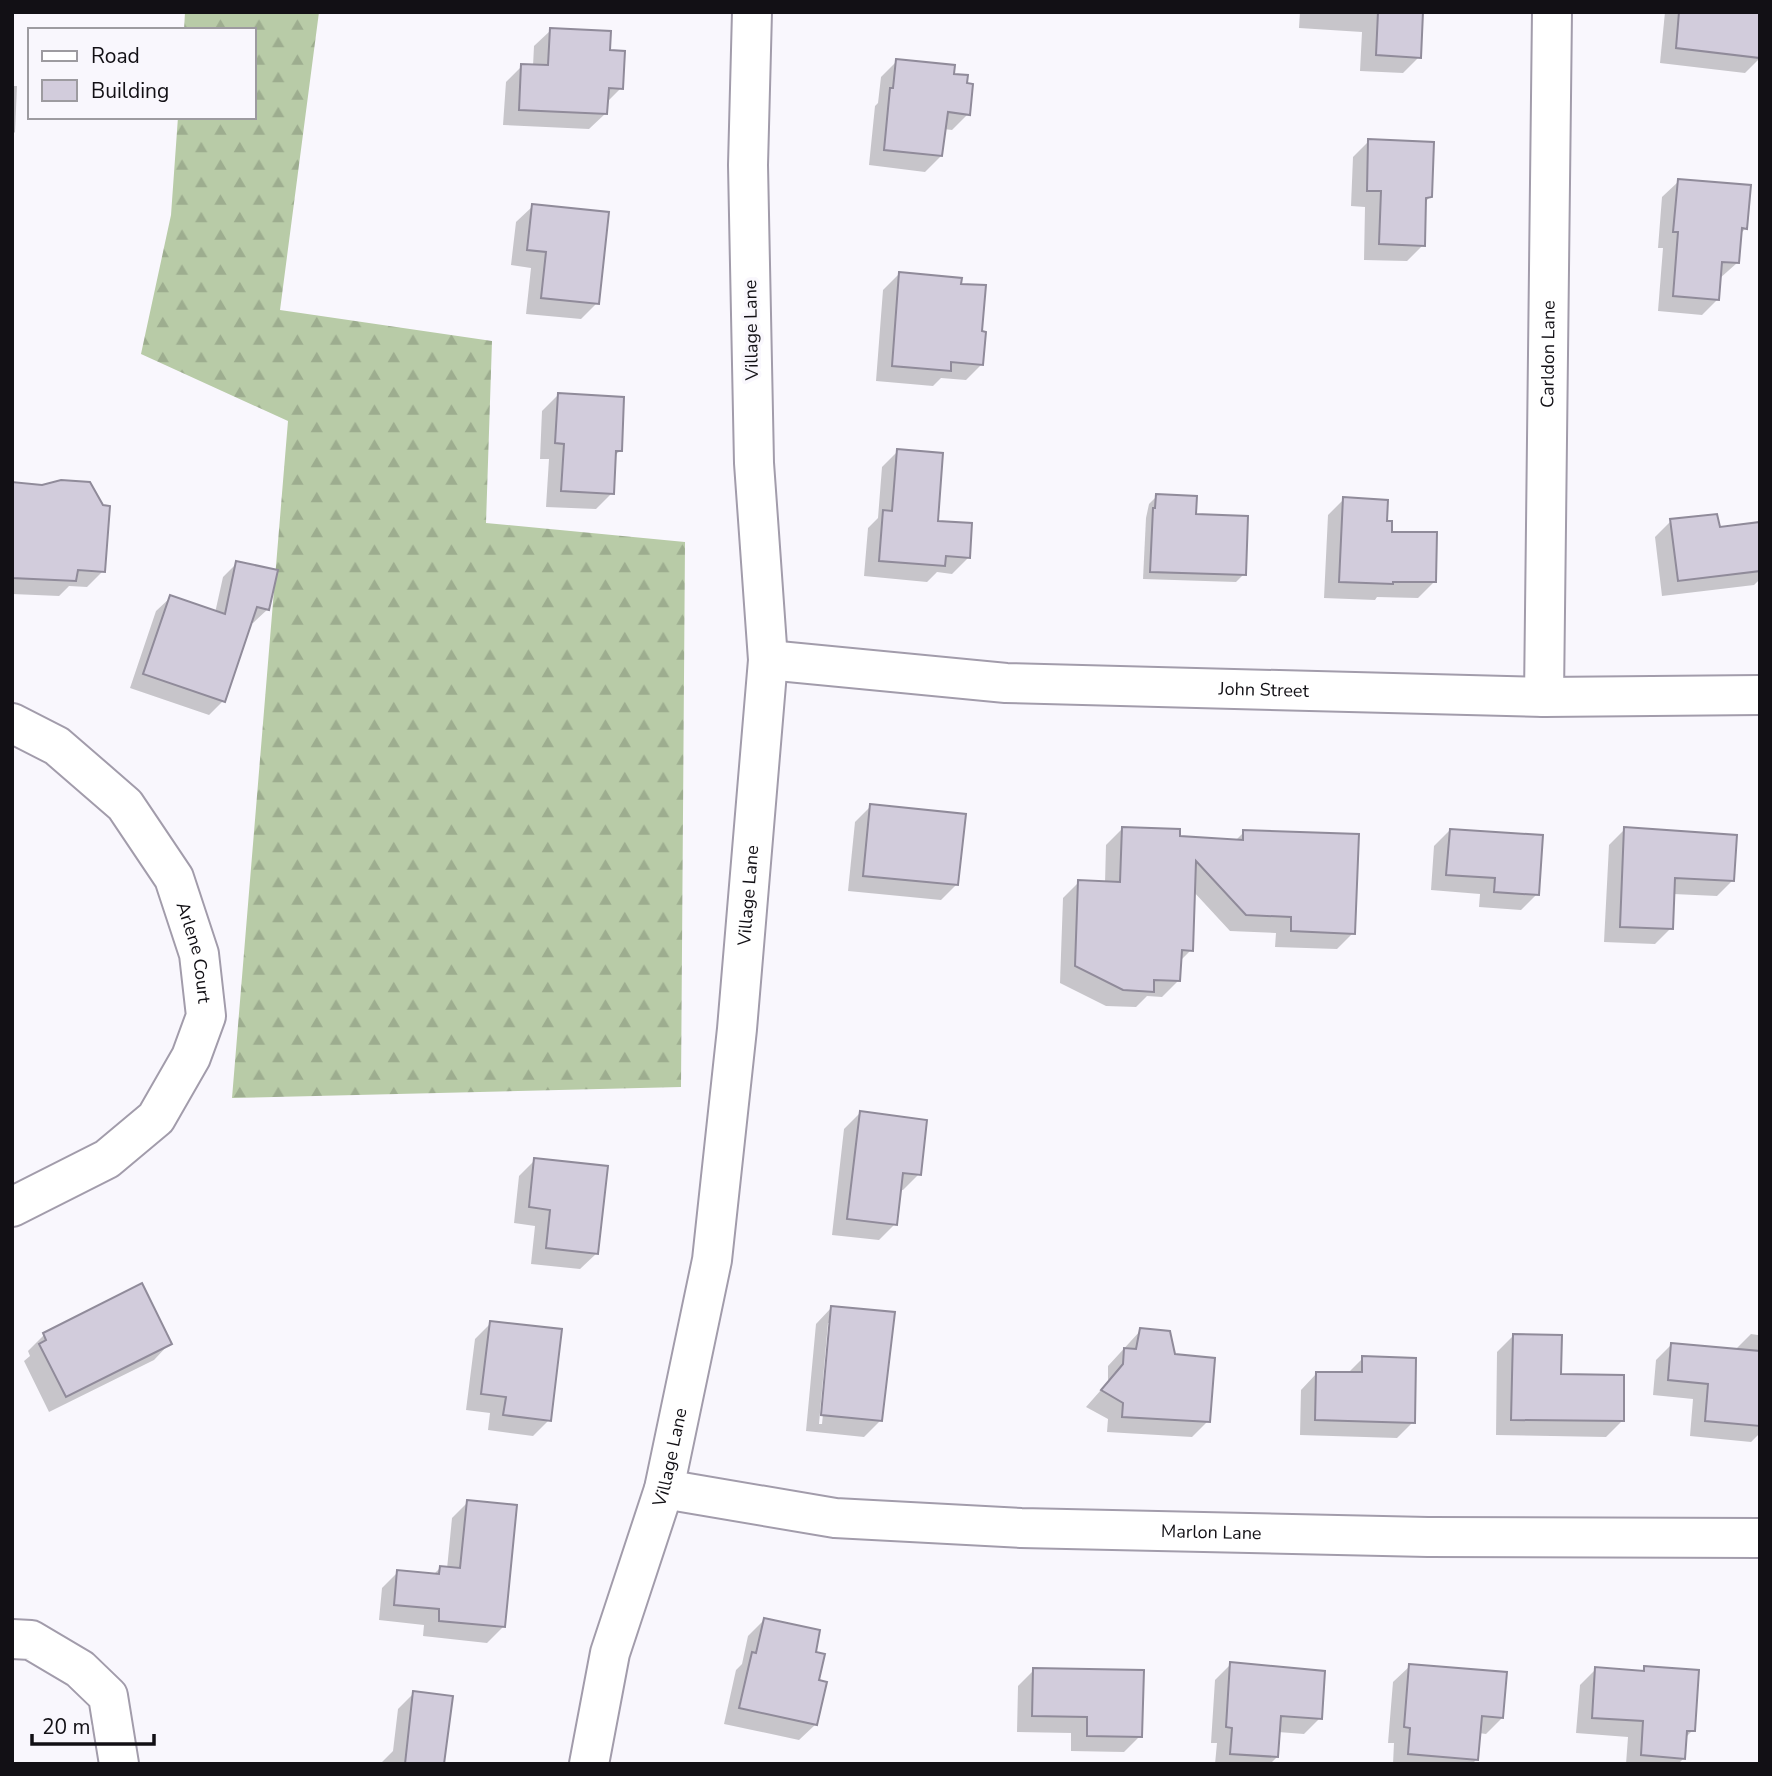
<svg xmlns="http://www.w3.org/2000/svg" width="1772" height="1776" viewBox="0 0 1772 1776" font-family="'Nunito Sans',sans-serif">
  <style>
    .forest { fill: url(#forest-firs) }
    .shadow { fill: #0003; fill-rule: evenodd }
    .building { fill: #d2ccdc; stroke: #908b9a; stroke-width: 2 }
    .lines { fill: none; stroke-linecap: round; stroke-linejoin: round }
    .minor-casing { stroke: #a29cab; stroke-width: 42 }
    .minor { stroke: #fff; stroke-width: 38 }
    .labels { text-anchor: middle; dominant-baseline: central; stroke-width: 7; stroke-linejoin: round; paint-order: stroke }
    .street-label { font-size: 18px; fill: #121015; stroke: #f9f7fd }
  </style>
  <defs>
    <pattern id="forest-firs" width="22" height="20" patternUnits="userSpaceOnUse" patternTransform="scale(1.75)"><rect width="22" height="20" fill="#b8cba7"/><path d="M5 1l3.5 6h-7zM16 11l3.5 6h-7z" fill="#9dad8f"/></pattern>
  </defs>
  <rect width="100%" height="100%" fill="#f9f7fd"/>
  <path class="forest" d="M185,12H319L280,310L492,341L486,523L685,542L681,1087L232,1098L288,421L141,354L171,215L178,117H254V30H184Z"/>
  <g class="shadow">
    <path d="M1300,12H1421L1419,57L1403,73L1360,71L1362,32L1299,28Z"/>
    <path d="M1665,12H1760V58L1745,73L1660,63Z"/>
    <path d="M551,30L608,52L621,88L606,103V113L589,129L503,125L506,82L522,66H533L534,46Z"/>
    <path d="M897,61L952,75L968,114L952,130L944,129L941,156L925,172L869,165L875,106L878,103L881,77Z"/>
    <path d="M12,86H17L15,132L12,135Z"/>
    <path d="M1369,141L1430,197L1424,203L1423,245L1407,261L1364,260L1365,207L1351,206L1353,157Z"/>
    <path d="M1679,181L1746,228L1740,234L1737,263L1719,279L1718,299L1702,315L1658,311L1663,248H1658L1662,197Z"/>
    <path d="M533,206L597,303L581,319L526,314L531,268L511,265L516,222Z"/>
    <path d="M899,274L959,285L980,333L982,364L966,380L941,378L933,386L876,381L883,290Z"/>
    <path d="M558,395L620,451L614,456L612,493L596,509L546,507L549,459H540L542,411Z"/>
    <path d="M898,451L936,522L968,558L952,574L937,572L927,582L864,576L868,528L878,518L882,467Z"/>
    <path d="M12,484L103,571L87,587L69,586L59,596L12,594Z"/>
    <path d="M1157,496L1194,516L1244,574L1236,582L1143,579L1146,518L1149,504Z"/>
    <path d="M1344,499L1385,522L1390,533L1435,581L1418,598L1377,597L1375,600L1324,598L1328,515Z"/>
    <path d="M1671,521L1718,529L1760,524V579L1754,585L1662,596L1655,537Z"/>
    <path d="M237,563L268,609L253,623L250,622L223,701L209,715L130,688L156,611L171,597L215,613L223,577Z"/>
    <path d="M871,806L957,884L941,900L848,891L855,822Z"/>
    <path d="M1122,829L1178,837L1235,841L1244,832L1353,933L1337,949L1275,947L1276,933L1230,931L1193,891L1191,950L1179,962L1178,981L1162,997L1147,996L1136,1007L1106,1006L1060,983L1063,898L1079,882L1105,883L1106,845Z"/>
    <path d="M1625,829L1733,880L1717,896L1673,894L1671,928L1655,944L1604,942L1609,845Z"/>
    <path d="M1450,830L1537,894L1521,910L1479,907L1480,894L1431,890L1434,846Z"/>
    <path d="M860,1113L919,1174L903,1190H899L895,1224L879,1240L832,1235L844,1129Z"/>
    <path d="M535,1160L597,1253L580,1269L531,1264L535,1226L514,1223L519,1176Z"/>
    <path d="M141,1286L170,1343L154,1360L49,1412L24,1361L30,1356L28,1351L44,1335Z"/>
    <path d="M832,1307L880,1421L864,1437L806,1431L816,1324ZM828,1323H832L822,1424H819Z"/>
    <path d="M491,1323L549,1420L533,1436L488,1430L490,1413L466,1410L475,1339Z"/>
    <path d="M1141,1330L1174,1355L1208,1421L1192,1437L1107,1432L1108,1419L1086,1407L1108,1382V1366Z"/>
    <path d="M1760,1333V1433L1751,1442L1690,1436L1693,1399L1653,1395L1656,1360L1672,1344L1735,1350L1751,1334L1758,1335Z"/>
    <path d="M1513,1336L1559,1376L1622,1421L1606,1437L1496,1435L1497,1352Z"/>
    <path d="M1363,1358L1413,1422L1397,1438L1300,1435L1301,1390L1317,1373L1347,1374Z"/>
    <path d="M468,1502L503,1627L487,1643L423,1636L424,1625L379,1620L382,1588L398,1572L433,1575L440,1568L447,1569L452,1518Z"/>
    <path d="M765,1619L814,1653L816,1682V1724L799,1740L724,1724L736,1670L742,1664L748,1636Z"/>
    <path d="M1231,1664L1320,1718L1304,1734L1278,1732L1277,1757L1270,1764H1215L1217,1743H1211L1215,1680Z"/>
    <path d="M1410,1666L1502,1718L1486,1734L1479,1733L1476,1760L1472,1764H1393L1394,1743H1388L1393,1682Z"/>
    <path d="M1645,1668L1693,1730L1685,1738L1684,1758L1678,1764H1626L1628,1737L1576,1733L1580,1685L1596,1669L1640,1672Z"/>
    <path d="M1034,1670L1140,1736L1124,1752L1071,1751V1733L1017,1732L1018,1686Z"/>
    <path d="M414,1693L443,1764H380L393,1751L398,1709Z"/>
  </g>
  <g class="building">
    <path d="M1378,12H1423L1421,58L1376,55Z"/>
    <path d="M1679,12H1760V58L1676,48Z"/>
    <path d="M550,28L611,31L610,50L625,51L623,89L609,88L607,114L519,110L521,64L548,65Z"/>
    <path d="M896,59L955,65L954,74L968,75L967,83L973,84L970,115L948,112L942,156L884,150L890,88H893Z"/>
    <path d="M1368,139L1434,142L1432,197L1426,198L1425,246L1379,244L1381,191H1367Z"/>
    <path d="M1678,179L1751,185L1747,229L1742,228L1739,263L1722,262L1719,300L1673,296L1678,232H1673Z"/>
    <path d="M532,204L609,212L599,304L541,298L546,252L527,250Z"/>
    <path d="M899,272L962,278L961,284L986,285L982,331L986,332L983,365L951,362V371L892,366Z"/>
    <path d="M558,393L624,397L622,451H616L614,494L561,491L564,444L555,443Z"/>
    <path d="M897,449L943,453L938,521L972,523L970,558L946,556L945,566L879,561L883,510L892,511Z"/>
    <path d="M61,480L90,482L103,505L110,506L105,572L78,570L76,581L12,578V482L42,485Z"/>
    <path d="M1156,494L1197,496L1196,514L1248,516L1246,575L1150,572L1153,508H1155Z"/>
    <path d="M1343,497L1388,500L1387,521H1392V532H1437L1436,582H1393V584L1339,582Z"/>
    <path d="M1717,514L1720,527L1760,522V571L1678,581L1670,519Z"/>
    <path d="M236,561L278,570L269,610L257,607L225,702L143,674L170,595L225,614Z"/>
    <path d="M870,804L966,814L958,885L863,876Z"/>
    <path d="M1122,827L1180,829V836L1243,840V830L1359,834L1355,934L1291,931V917L1246,915L1196,861L1193,951L1182,950L1180,981L1154,980V992L1123,990L1075,966L1078,880L1120,882Z"/>
    <path d="M1624,827L1737,835L1734,881L1675,878L1673,929L1620,927Z"/>
    <path d="M1450,829L1543,835L1539,895L1494,892L1495,878L1446,875Z"/>
    <path d="M860,1111L927,1120L921,1175L903,1173L897,1225L847,1219Z"/>
    <path d="M534,1158L608,1166L598,1254L546,1248L550,1210L529,1207Z"/>
    <path d="M142,1283L172,1344L66,1397L39,1344L46,1340L43,1333Z"/>
    <path d="M831,1306L895,1312L882,1421L821,1415Z"/>
    <path d="M490,1321L562,1329L551,1421L503,1415L506,1397L481,1394Z"/>
    <path d="M1140,1328L1170,1331L1175,1354L1215,1358L1210,1422L1122,1417L1123,1403L1101,1390L1123,1364L1124,1348L1136,1349Z"/>
    <path d="M1513,1334L1562,1335L1561,1374L1624,1375V1421L1511,1420Z"/>
    <path d="M1671,1343L1760,1351V1426L1705,1421L1708,1384L1668,1380Z"/>
    <path d="M1362,1356L1416,1358L1415,1423L1315,1420L1316,1372H1362Z"/>
    <path d="M467,1500L517,1505L505,1627L439,1621V1609L394,1605L397,1570L439,1574L440,1566L460,1568Z"/>
    <path d="M764,1618L820,1630L816,1652L825,1654L819,1680L827,1682L817,1725L739,1708L752,1652L756,1653Z"/>
    <path d="M1230,1662L1325,1671L1322,1719L1281,1716L1278,1757L1230,1754L1232,1728L1226,1727Z"/>
    <path d="M1409,1664L1507,1672L1503,1718L1482,1716L1478,1760L1408,1754L1410,1728L1404,1727Z"/>
    <path d="M1644,1666L1699,1670L1695,1731H1687L1685,1759L1641,1755L1643,1721L1592,1718L1595,1667L1644,1671Z"/>
    <path d="M1033,1668L1144,1670L1142,1737L1087,1736V1717L1032,1716Z"/>
    <path d="M413,1691L453,1696L444,1764H405Z"/>
  </g>
  <g class="lines">
    <defs>
      <g id="minor">
        <path id="s1" d="M768,660L1006,683L1544,697L1760,695"/>
        <path id="s2" d="M1544,697L1552,12"/>
        <path id="s3" d="M12,723L57,746L125,805L174,878L199,954L206,1016L191,1057L156,1118L107,1159L12,1207"/>
        <path id="s4" d="M664,1489L835,1518L1021,1528L1428,1537L1760,1538"/>
        <path d="M12,1639L31,1640L80,1669L108,1696L119,1764"/>
        <path id="s5" d="M589,1764L610,1653L664,1489L712,1260L737,1029L768,660L754,463L748,165L752,12"/>
      </g>
    </defs>
    <use href="#minor" class="minor-casing"/>
    <use href="#minor" class="minor"/>
  </g>
  <g class="labels">
    <g class="street-label">
      <text transform="translate(751 330) rotate(-91)">Village Lane</text>
      <text stroke="none"><textPath href="#s2" startOffset="343">Carldon Lane</textPath></text>
      <text stroke="none"><textPath href="#s1" startOffset="497">John Street</textPath></text>
      <text stroke="none"><textPath href="#s5" startOffset="886">Village Lane</textPath></text>
      <text stroke="none"><textPath href="#s3" startOffset="306">Arlene Court</textPath></text>
      <text stroke="none"><textPath href="#s5" startOffset="318">Village Lane</textPath></text>
      <text stroke="none"><textPath href="#s4" startOffset="550">Marlon Lane</textPath></text>
    </g>
  </g>
  <rect width="1772" height="1776" fill="none" stroke="#121015" stroke-width="28"/>
  <rect x="28" y="28" width="228" height="91" fill="#f9f7fd" stroke="#9d9ba0" stroke-width="2"/>
  <rect x="42" y="51" width="35" height="10" fill="#ffffff" stroke="#9d9ba0" stroke-width="2"/>
  <text x="91" y="63" font-size="21" fill="#121015">Road</text>
  <rect x="42" y="80" width="35" height="21" fill="#d2ccdc" stroke="#9d9ba0" stroke-width="2"/>
  <text x="91" y="98" font-size="21" fill="#121015">Building</text>
  <path d="M32 1734v10h122v-10" fill="none" stroke="#121015" stroke-width="3.5"/>
  <text x="42" y="1734" font-size="21" fill="#121015" stroke="#f9f7fd" stroke-width="5" paint-order="stroke">20 m</text>
</svg>
